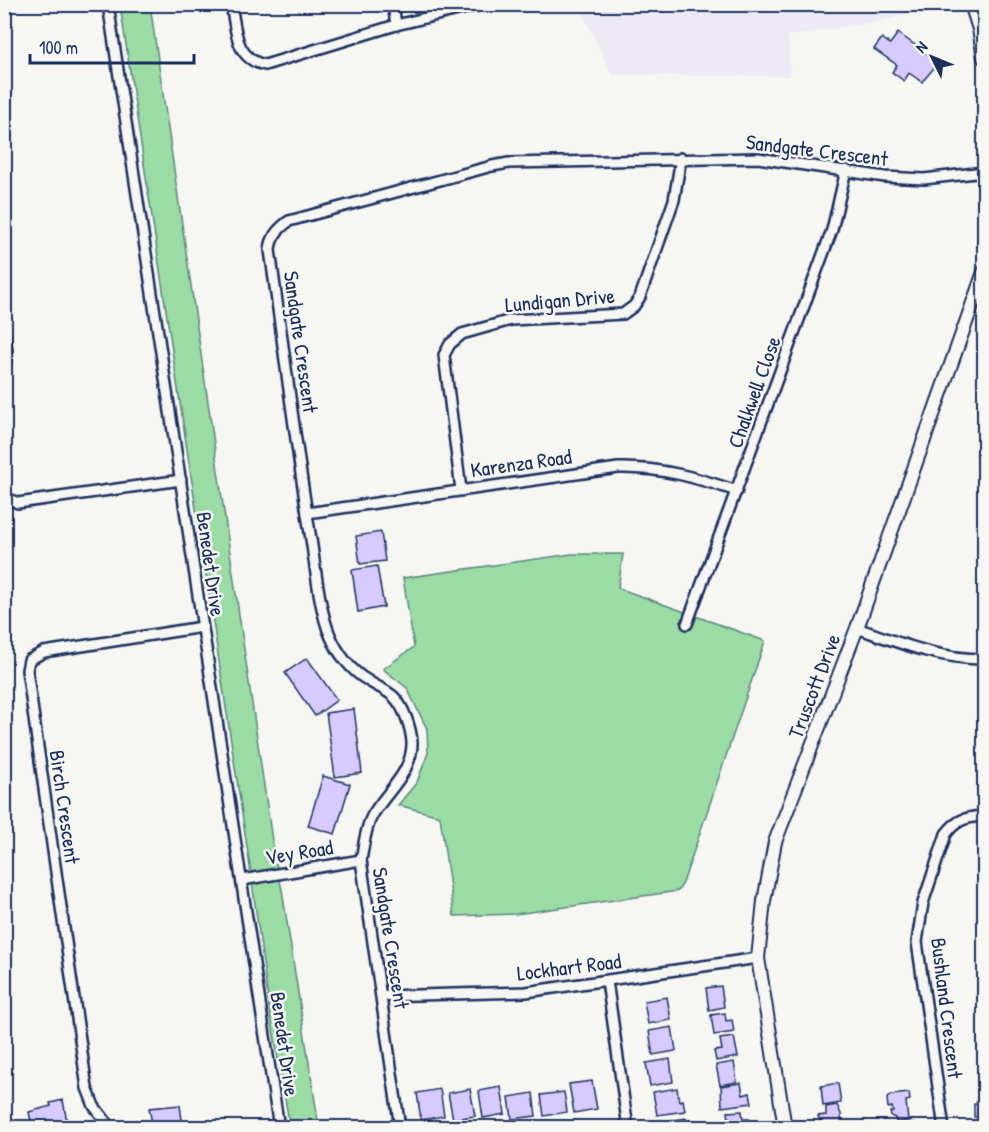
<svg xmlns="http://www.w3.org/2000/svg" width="989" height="1132" viewBox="0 0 989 1132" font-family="'Patrick Hand',sans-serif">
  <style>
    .built { fill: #ede9f5 }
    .green { fill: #9bdba4; stroke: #5b8581; stroke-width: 1.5 }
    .building { fill: #d7cbfd; stroke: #1b2f5e; stroke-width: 1.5 }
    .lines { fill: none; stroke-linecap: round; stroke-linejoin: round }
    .street-casing { stroke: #1b2f5e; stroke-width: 14 }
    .secondary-casing { stroke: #1b2f5e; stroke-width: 16 }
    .street { stroke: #f6f6f2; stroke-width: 9 }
    .secondary { stroke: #f6f6f2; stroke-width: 12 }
    .labels { text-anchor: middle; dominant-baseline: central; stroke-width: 5; stroke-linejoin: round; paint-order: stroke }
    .street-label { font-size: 21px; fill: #1b2f5e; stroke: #f6f6f2 }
  </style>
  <rect width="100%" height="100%" fill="#f6f6f2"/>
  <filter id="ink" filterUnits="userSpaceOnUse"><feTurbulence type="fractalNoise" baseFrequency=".0167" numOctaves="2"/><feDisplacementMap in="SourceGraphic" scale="12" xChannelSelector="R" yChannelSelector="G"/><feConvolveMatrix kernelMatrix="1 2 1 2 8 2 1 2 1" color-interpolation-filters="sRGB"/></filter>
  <g filter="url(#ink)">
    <path class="built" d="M579,5H940L886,20L788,36L790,76L612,75Z"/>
    <g class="green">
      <path d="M120,5H150L274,854L282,890L319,1127H290L270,1013L249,860Z"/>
      <path d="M572,554H623L618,588L765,641L683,883L678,891L516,914L454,916L440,816L398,805L417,782L428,753L427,729L407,688L383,669L414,647L403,578Z"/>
    </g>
    <g class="building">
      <path d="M898,33L939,62L922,82L909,73L904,81L892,72L897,65L874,49L882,38L890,44Z"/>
      <path d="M381,532L385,561L360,564L356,536Z"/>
      <path d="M377,566L384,607L358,612L352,570Z"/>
      <path d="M307,658L337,700L315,716L285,673Z"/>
      <path d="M354,709L362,773L335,777L326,713Z"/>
      <path d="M323,776L350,784L335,834L308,826Z"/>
      <path d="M721,986L724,1007L709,1010L706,988Z"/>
      <path d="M667,997L671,1020L648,1024L644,1001Z"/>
      <path d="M725,1013L726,1021L732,1020L734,1032L714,1035L711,1015Z"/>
      <path d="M672,1027L676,1051L653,1055L649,1031Z"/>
      <path d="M734,1037L738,1057L716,1061L714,1051L722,1050L720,1039Z"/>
      <path d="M670,1059L673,1082L650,1086L646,1063Z"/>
      <path d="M734,1062L737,1082L720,1085L716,1065Z"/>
      <path d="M592,1081L597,1109L574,1113L569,1084Z"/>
      <path d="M741,1083L743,1095L750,1093L752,1103L722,1107L721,1086Z"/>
      <path d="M838,1083L841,1103L823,1106L821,1086Z"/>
      <path d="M501,1087L505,1114L483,1118L479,1091Z"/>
      <path d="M677,1088L679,1101L683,1100L685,1111L657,1115L653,1092Z"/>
      <path d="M440,1089L444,1116L421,1120L417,1093Z"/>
      <path d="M470,1089L475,1116L453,1119L448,1093Z"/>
      <path d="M564,1092L567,1112L544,1116L541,1095Z"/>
      <path d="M533,1093L536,1116L512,1119L509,1097Z"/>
      <path d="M909,1093L910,1100L906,1101L908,1121L896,1122L895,1118L891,1116L890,1112H893L892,1107L888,1108L887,1098L891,1095Z"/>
      <path d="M977,1093H984V1116L974,1117V1104H977Z"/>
      <path d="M63,1100L67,1122L48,1126L47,1123L32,1126L29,1112L51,1106L50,1103Z"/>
      <path d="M180,1105L182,1120L172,1122L173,1125L153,1128L149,1108Z"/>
      <path d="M837,1105L841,1114L842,1128H822L818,1116L826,1115V1107Z"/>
      <path d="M742,1111L743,1119H749L750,1128H730L728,1112Z"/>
      <path d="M686,1118L688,1128H657L656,1123Z"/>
      <path d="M368,1121L369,1128H339V1124Z"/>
      <path d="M913,1123L914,1128H896V1125Z"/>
    </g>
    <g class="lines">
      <defs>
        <g id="street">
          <path d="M108,4L279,1128"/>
          <path d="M231,4C236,30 235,59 265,65L396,25L483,4"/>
          <path d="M393,4L396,25"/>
          <path d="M499,4H533"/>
          <path d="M4,333L7,351L4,373"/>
          <path d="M461,490L444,355L450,344L462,334L511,320L623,314L634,306L640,297L674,200L681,158"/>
          <path d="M4,497L18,503L181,480"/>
          <path d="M307,513L618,468C661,467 697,478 737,491"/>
          <path d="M687,624L832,230L846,170"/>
          <path d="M857,628C900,643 938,659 984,659"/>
          <path d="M242,880L361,860"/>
          <path d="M607,981L628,1128"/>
          <path d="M382,996L526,992L758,958"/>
          <path d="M111,1128L94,1106L87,1088L27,670L29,660L44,652L202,627"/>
          <path d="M400,1128L361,860C364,845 365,829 372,816C386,791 413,773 412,742C411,728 404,707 394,697C387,690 375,686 367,680C351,671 337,652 330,635C319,610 315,562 310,533C295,439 283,345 270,250C271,237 278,229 289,221L492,166L509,163L758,158L885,177L924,179L984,172"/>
          <path d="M944,1128L917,942L923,903L946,834C957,819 967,817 984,816"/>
        </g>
        <g id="secondary">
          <path d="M971,4L979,29L984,58"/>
          <path d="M785,1128L758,958L764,901L775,842L857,628L984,272"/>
        </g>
      </defs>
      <use href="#street" class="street-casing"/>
      <use href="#secondary" class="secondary-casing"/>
      <use href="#street" class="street"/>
      <use href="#secondary" class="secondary"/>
    </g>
  </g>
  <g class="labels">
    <g class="street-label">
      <text transform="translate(817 150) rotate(7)">Sandgate Crescent</text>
      <text transform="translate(560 300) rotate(-5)">Lundigan Drive</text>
      <text transform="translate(301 342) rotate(82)">Sandgate Crescent</text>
      <text transform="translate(754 392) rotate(-70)">Chalkwell Close</text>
      <text transform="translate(521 463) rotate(-8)">Karenza Road</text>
      <text transform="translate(211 564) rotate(82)">Benedet Drive</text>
      <text transform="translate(814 686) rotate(-69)">Truscott Drive</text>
      <text transform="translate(65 807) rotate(82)">Birch Crescent</text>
      <text transform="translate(299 852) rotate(-9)">Vey Road</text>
      <text transform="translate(391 938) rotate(81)">Sandgate Crescent</text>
      <text transform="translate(569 967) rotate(-7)">Lockhart Road</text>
      <text transform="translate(947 1008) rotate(83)">Bushland Crescent</text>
      <text transform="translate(285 1044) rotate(82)">Benedet Drive</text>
    </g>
  </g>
  <rect width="989" height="1132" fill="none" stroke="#f6f6f2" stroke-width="24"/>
  <rect x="12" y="12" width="965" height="1108" fill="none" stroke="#1b2f5e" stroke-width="2" filter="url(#ink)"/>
  <g transform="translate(932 57) rotate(313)" stroke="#f6f6f2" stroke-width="4.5" paint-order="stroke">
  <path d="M0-4.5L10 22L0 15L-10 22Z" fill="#1b2f5e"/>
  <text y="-9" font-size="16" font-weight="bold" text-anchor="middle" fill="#1b2f5e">N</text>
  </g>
  <path d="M30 54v9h164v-9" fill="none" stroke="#1b2f5e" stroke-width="3"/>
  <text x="39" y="54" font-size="18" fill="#1b2f5e" stroke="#f6f6f2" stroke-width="4.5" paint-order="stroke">100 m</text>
</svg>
